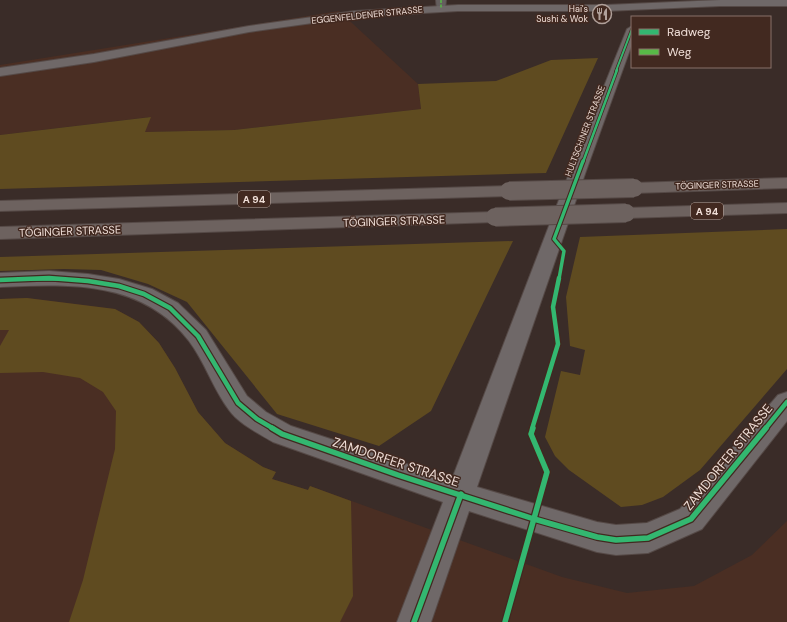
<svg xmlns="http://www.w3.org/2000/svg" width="787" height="622" viewBox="0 0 787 622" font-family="'DM Sans',sans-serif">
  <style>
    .built { fill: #4a2e23 }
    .green { fill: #5f4b20 }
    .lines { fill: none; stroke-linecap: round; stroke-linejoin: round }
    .street-casing { stroke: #554946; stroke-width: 2 }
    .secondary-casing { stroke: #554946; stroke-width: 2 }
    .highway-casing { stroke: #554946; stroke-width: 2 }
    .street { fill: #645e5e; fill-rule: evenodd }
    .secondary { fill: #6f6868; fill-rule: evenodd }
    .highway { fill: #6d625f; fill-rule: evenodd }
    .highway-bridge-casing { stroke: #554946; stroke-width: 20; stroke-linecap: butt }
    .highway-bridge { stroke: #6d625f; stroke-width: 18 }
    .quiet { stroke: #58b947; stroke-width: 1.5; stroke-dasharray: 3 1.5; stroke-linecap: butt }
    .cycleway-far4-casing { stroke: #422920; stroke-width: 3.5 }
    .cycleway-far3-casing { stroke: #422920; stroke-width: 4 }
    .cycleway-far2-casing { stroke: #422920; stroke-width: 5.5 }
    .cycleway-far1-casing { stroke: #422920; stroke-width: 7 }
    .cycleway-casing { stroke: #422920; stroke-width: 8 }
    .cycleway-far4 { stroke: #33b770; stroke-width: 2 }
    .cycleway-far3 { stroke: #33b770; stroke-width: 2.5 }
    .cycleway-far2 { stroke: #33b770; stroke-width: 3.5 }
    .cycleway-far1 { stroke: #33b770; stroke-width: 4.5 }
    .cycleway { stroke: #33b770; stroke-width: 5.5 }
    .labels { text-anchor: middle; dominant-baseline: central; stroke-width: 3; stroke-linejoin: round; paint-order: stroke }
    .far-poi-label { font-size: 9px; fill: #efded7; stroke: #422920; text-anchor: end }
    .far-street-label { font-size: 9px; fill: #efded7; stroke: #422920 }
    .shield { fill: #422920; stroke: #bba8a0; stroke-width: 1 }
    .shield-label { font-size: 10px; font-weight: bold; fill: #efded7 }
    .street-label { font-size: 11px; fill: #efded7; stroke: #422920 }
    .near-street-label { font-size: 13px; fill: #efded7; stroke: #422920 }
  </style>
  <rect width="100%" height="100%" fill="#3a2c28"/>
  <g class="built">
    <path d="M339,11L418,84L421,109L234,130L144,132L150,117L0,135V65Z"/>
    <path d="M27,298L115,309L139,322L159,343L175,368L198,412L225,443L263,467L276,472L272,479L308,490L310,486L562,577L627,593L694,586L752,555L787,521V622H0V299Z"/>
  </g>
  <g class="green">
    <path d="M598,58L546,173L0,189V135L151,117L145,132L234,130L421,109L418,84L496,81L551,60Z"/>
    <path d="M787,229V369L700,470L663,497L642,505L621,507L569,470L555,456L545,437L561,371L580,375L585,350L570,346L566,297L580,237Z"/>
    <path d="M513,241L431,411L379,446L277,414L187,302L148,284L101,270L64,269L0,271V257Z"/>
    <path d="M27,298L115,309L139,322L159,343L175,368L198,412L225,443L263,467L276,472L272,479L308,490L310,486L351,501L353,596L340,622H69L83,580L115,449L116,411L103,392L80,378L43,372L0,373V346L9,330H0V299Z"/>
  </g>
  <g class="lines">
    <defs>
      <path id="street" d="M436,0H446L445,10H437Z"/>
      <g id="secondary">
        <path d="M720,0H787V6H720L606,11H458L355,17L249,32L94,62L0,76V68L94,54L249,26L355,11L458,5H606Z"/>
        <path d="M632,26V44L586,171L477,487L597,522L616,525L647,523L680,509L778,395L787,392V421L702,529L648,553L616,555L597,552L469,511L431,622H397L443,502L273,442C258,433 239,424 229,410C213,389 205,362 189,341C142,280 70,284 0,287V273L49,271L88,274L119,279L152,289L178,303L206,330L247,396L266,412L291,426L452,479L570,171L627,29Z"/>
      </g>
      <g id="highway">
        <path d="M787,178V188L634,193L628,192L625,188L628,184L634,183Z"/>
        <path d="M509,186L515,187L518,191L515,195L509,196L0,211V201Z"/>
        <path d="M787,203V213L626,218L620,217L617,213L620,209L626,208Z"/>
        <path d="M495,212L501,213L504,217L501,221L495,222L0,239V227Z"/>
      </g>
    </defs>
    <use href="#street" class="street-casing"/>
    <use href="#secondary" class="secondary-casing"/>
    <use href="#highway" class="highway-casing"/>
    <use href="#street" class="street"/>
    <use href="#secondary" class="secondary"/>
    <use href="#highway" class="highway"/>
    <defs>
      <g id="highway-bridge">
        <path d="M509,191L634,188"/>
        <path d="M495,217L626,213"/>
      </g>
    </defs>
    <use href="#highway-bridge" class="highway-bridge-casing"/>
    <use href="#highway-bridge" class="highway-bridge"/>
    <path class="quiet" d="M441,0V8"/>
    <defs>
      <path id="cycleway-far4" d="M616,71L632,29"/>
      <path id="cycleway-far3" d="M583,162L617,70"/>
      <g id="cycleway-far2">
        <path d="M27,279H61"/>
        <path d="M559,279L564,251L554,239L583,161"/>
      </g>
      <g id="cycleway-far1">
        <path d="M0,280L49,278L88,281L119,286L144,294L170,308L198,336L238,403L257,419L274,429"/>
        <path d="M532,429L558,344L553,307L559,278"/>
        <path d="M765,429L787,402"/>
      </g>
      <g id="cycleway">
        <path d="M272,428L282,434L398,475L534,519L597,537L616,540L648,538L691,519L766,428"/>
        <path d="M414,622L461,494"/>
        <path d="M505,622L547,472L531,434L533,428"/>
      </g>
    </defs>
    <use href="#cycleway-far4" class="cycleway-far4-casing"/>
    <use href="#cycleway-far3" class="cycleway-far3-casing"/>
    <use href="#cycleway-far2" class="cycleway-far2-casing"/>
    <use href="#cycleway-far1" class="cycleway-far1-casing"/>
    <use href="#cycleway" class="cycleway-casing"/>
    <use href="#cycleway-far4" class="cycleway-far4"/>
    <use href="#cycleway-far3" class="cycleway-far3"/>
    <use href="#cycleway-far2" class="cycleway-far2"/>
    <use href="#cycleway-far1" class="cycleway-far1"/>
    <use href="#cycleway" class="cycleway"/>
  </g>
  <defs>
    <symbol id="restaurant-ring" viewBox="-11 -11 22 22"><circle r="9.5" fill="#422920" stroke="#b0a09a" stroke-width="1.5"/><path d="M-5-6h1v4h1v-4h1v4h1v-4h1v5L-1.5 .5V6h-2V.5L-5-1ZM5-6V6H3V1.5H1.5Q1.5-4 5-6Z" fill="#b0a09a"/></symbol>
  </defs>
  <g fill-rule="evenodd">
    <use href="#restaurant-ring" x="591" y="3" width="22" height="22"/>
  </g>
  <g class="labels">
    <g class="far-poi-label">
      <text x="588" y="9">Hai's<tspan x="588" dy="10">Sushi &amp; Wok</tspan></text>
    </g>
    <g class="far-street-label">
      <text transform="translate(367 15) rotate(-6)">EGGENFELDENER STRASSE</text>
      <text transform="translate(585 131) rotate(-69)">HULTSCHINER STRASSE</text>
      <text transform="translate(717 185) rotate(-2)">TÖGINGER STRASSE</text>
    </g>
    <g class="shield">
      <rect x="238" y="191" width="32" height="16" rx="3"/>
      <rect x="691" y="203" width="32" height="16" rx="3"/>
    </g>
    <g class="shield-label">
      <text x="254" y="199">A 94</text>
      <text x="707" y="211">A 94</text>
    </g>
    <g class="street-label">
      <text transform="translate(394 221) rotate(-2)">TÖGINGER STRASSE</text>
      <text transform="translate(70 231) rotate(-2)">TÖGINGER STRASSE</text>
    </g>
    <g class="near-street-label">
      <text transform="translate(728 457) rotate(-51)">ZAMDORFER STRASSE</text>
      <text transform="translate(396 462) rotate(18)">ZAMDORFER STRASSE</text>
    </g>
  </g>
  <rect x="631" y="16" width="140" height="52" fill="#422920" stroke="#877169"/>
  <rect x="639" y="29" width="20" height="6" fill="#33b770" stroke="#877169"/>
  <text x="667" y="36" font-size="12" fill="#efded7">Radweg</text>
  <rect x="639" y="49" width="20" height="6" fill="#58b947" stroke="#877169"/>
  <text x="667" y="56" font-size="12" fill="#efded7">Weg</text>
</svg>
